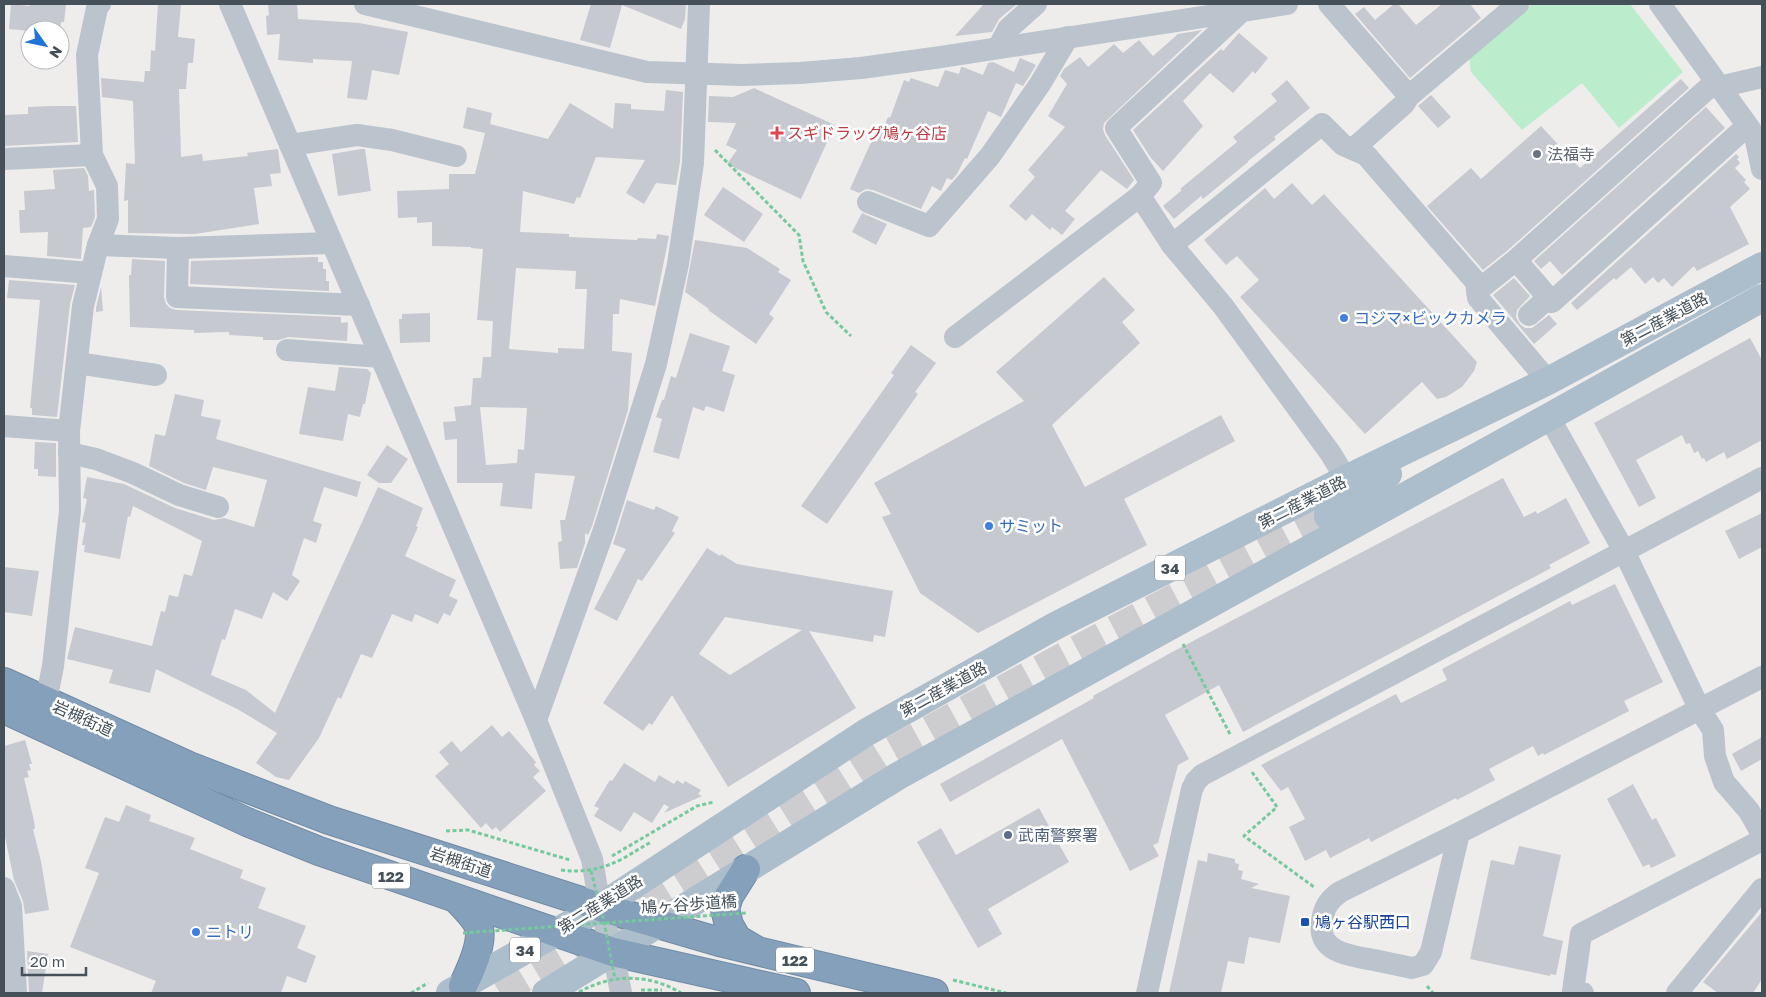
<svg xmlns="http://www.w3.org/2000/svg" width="1766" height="997" viewBox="0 0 1766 997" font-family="'Golos Text','Noto Sans JP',sans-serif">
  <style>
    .green { fill: #bbedcd }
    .building { fill: #c6c9cf; fill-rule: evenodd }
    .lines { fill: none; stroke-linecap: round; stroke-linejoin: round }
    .major-tunnel { stroke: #cdcdcf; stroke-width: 28; stroke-dasharray: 28 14; stroke-linecap: butt }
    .highway-casing { stroke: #708ba6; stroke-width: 30 }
    .path { stroke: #74c99d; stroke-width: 3; stroke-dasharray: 4 2.5; stroke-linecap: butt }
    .minor { stroke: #bbc4cc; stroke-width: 22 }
    .major { stroke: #acbdcb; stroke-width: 28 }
    .highway { stroke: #85a0bb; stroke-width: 28 }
    .path-bridge { stroke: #74c99d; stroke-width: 3; stroke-dasharray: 4 2.5; stroke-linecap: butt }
    .health-dot { fill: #e0444e; stroke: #fff; stroke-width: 2 }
    .worship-dot { fill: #6b7280; stroke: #fff; stroke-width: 2 }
    .shop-dot { fill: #3f7fe0; stroke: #fff; stroke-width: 2 }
    .service-dot { fill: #5c6f8a; stroke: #fff; stroke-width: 2 }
    .transit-dot { fill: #1a4fb4; stroke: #fff; stroke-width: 2 }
    .labels { text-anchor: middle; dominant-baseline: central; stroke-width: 5; stroke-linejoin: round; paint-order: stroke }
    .shield { fill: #fff; stroke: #7d848b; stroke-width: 1 }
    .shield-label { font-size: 15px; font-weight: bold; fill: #455059 }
    .health-label { font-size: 16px; fill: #be3a42; stroke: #fff; text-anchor: start }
    .worship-label { font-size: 16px; fill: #5b616d; stroke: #fff; text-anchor: start }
    .shop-label { font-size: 16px; fill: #366cbe; stroke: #fff; text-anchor: start }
    .street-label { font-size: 16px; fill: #455059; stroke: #fff }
    .service-label { font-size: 16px; fill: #4e5e75; stroke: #fff; text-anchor: start }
    .transit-label { font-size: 16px; fill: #164399; stroke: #fff; text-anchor: start }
  </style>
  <rect width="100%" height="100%" fill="#efecec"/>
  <path class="green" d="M1532,4H1630L1683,72L1619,128L1582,83L1522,130L1471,72L1469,56Z"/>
  <g class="building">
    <path d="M11,4L30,6V4L66,5L64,22H61L60,34V30H30V31L9,29Z"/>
    <path d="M158,4H181L178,37L195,39L193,63H188L186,89H179L181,157L202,154L203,161L248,156L247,153L278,149L281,173L270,174L272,186L254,188L259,224L195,234L128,233V200L124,201L126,163L135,164L133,101L102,97L101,78L144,82L145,71H150L151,50L155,51Z"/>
    <path d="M268,4H297L298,19L359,23L408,32L399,75L372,70L367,100L347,98L352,61L313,59V63L278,60L280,34L267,35L266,16L269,15Z"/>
    <path d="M591,4H686L685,19L681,29L622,5L610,48L580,40Z"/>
    <path d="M984,4H1017L999,19L992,32L955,36Z"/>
    <path d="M1394,4H1398L1416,25L1442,4H1470L1481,18L1410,78L1355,14L1364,7L1375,20Z"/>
    <path d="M1202,30L1104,123L1103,129L1105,135L1134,180L1127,189L1101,170L1065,211L1075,219L1062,235L1052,227L1050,230L1032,214L1026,221L1009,206L1035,177L1028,170L1065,127L1048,116L1067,84L1060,76L1064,69L1080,57L1088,67L1114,44L1123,53L1139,40L1153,56L1178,34Z"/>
    <path d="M1239,33L1268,58L1255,74L1253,71L1233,93L1210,73L1183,101L1203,126L1163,171L1151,158L1133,130L1221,49L1223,51Z"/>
    <path d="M1020,58L1036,65L1029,77L1023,86L1016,83L1001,117L988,111L967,159L965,158L957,174L952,180L947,178L941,191L932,186L921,209L873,190L866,189L859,193L850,189L872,140L877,142L888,117L890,118L904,80L909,82L911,78L938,87L945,70L959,74L961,67H963L983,75L988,63L993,62L1014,72Z"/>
    <path d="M1681,79L1689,88L1508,250L1483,270L1427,206L1471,168L1481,179L1541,126L1580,168Z"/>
    <path d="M1287,80L1310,108L1274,137L1276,139L1248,161V162L1203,199L1201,196L1174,219L1163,206L1182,190L1180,189L1237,142L1233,137L1277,101L1271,94Z"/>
    <path d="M754,88L835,125L801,199L727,164L737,150L726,145L736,123L708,122L709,96L733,97Z"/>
    <path d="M666,90L683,92L680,162L676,185L656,183L644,204L626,193L645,160L596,157L580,198L577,197L574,204L523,191L520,232L569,234V237L637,240L638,238L656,239L657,234L669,236L655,306L620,299L619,314H613L612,351L632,353L628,410L592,526L588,535L585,533V543L577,568L560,569L558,542L562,541L560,520H565L575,476L535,473L532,509L500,506L503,483H457V439L445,440L443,422L456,421L454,407L471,405L473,378H481L483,357H491L493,321L477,320L483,249L471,248V247L432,246V222L417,223V217L398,218L397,191L449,189V174H475L485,133L463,128L467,107L492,113L490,124L548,139L570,103L613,129L615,103L631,104V109L664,111ZM516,268L576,271L575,289H587L584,349L558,348V353L509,349ZM480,407L527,408L524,450L518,449L517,463L486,465Z"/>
    <path d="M1431,95L1451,117L1438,128L1418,106Z"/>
    <path d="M52,106H76L78,142L4,146V115L28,114V107Z"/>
    <path d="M1706,107L1725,128L1562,275L1550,261L1541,269L1534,261Z"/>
    <path d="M361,149H365L371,191L338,196L332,154Z"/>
    <path d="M1736,154L1739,157L1737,159L1740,163L1735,168L1746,180L1744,182L1750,189L1730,207L1749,244L1697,271L1694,266L1672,287L1664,278L1658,283L1653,277L1645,284L1631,267L1616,280L1614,278L1577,310L1571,303Z"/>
    <path d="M84,168L88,176L89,191L94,190L95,217L91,227L83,228L81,259L47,256L48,232L20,233L19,210H25L24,191L55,189L53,170Z"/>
    <path d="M1292,183L1312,205L1324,194L1477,362L1474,371L1462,387L1446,397L1437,399L1422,382L1365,434L1240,297L1259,280L1237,256L1226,265L1204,240L1265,188L1274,199Z"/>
    <path d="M723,187L763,214L744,242L704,215Z"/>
    <path d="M862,213L887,224L876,245L852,232Z"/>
    <path d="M695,240L747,248L780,269L778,272L791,280L769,314L774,318L756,344L708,310L709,309L685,292Z"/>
    <path d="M314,257H318V262H323V269H326V281H329V291L190,284L191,261Z"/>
    <path d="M132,259L165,261L164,297L166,304L170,308L176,310L341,317V323L348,322L347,341L288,337L279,340H263V337L229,335V332L194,333V330L130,327L129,275H131Z"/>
    <path d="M1104,277L1135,310L1122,322L1140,343L1052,425L1085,487L1221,415L1235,441L1124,499L1147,545L978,633L920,593L882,517L891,514L874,483L1024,401L996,372Z"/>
    <path d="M1514,278L1530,296L1517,310L1516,317L1520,324L1525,328H1532L1549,315L1557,324L1534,344L1493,295Z"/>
    <path d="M9,280L75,285L70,304L57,417L32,415V408H30L40,300L7,298Z"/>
    <path d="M101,287L103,311L96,312V308Z"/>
    <path d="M430,313V342L400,343L399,319H402V314Z"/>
    <path d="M690,333L730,346L722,371L735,375L724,412L706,406L704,411L693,407L679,459L653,452L662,419L656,417L662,400H664L671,376L676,378Z"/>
    <path d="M1750,338L1762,360V440L1727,459L1724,452L1706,462L1704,458L1702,459L1698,451L1694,453L1690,443L1686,444L1682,435L1636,460L1656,498L1639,507L1594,423Z"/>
    <path d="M911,345L936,363L915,392L918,394L827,524L801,506L894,375L891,373Z"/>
    <path d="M339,367L367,369L371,373L365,404H363L360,417L348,414L343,441L299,434L308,387L335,391Z"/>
    <path d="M175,394L204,400L201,416L221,420L216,439L361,482L357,497L324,487L313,521L322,524L316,543L304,538L292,575L300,581L287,601L273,592L262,619L235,609L225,640L222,639L211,675L246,690L275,713L378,487L423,508L416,526L418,527L405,556L456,580L449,596L458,600L450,616L444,613L438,624L415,614L412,622L392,614L372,658L361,654L341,699L338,697L319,738L289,780L276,777L256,763L277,733L239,710L156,669L150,693L109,683L113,670L67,659L75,627L152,646L161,611L165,612L169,595L178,597L184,574L192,576L202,541L133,506L130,517L128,516L120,559L84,552L85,545H82L86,523L82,522L87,499L83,498L87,477L124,484L175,508L214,520L224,518L254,527L267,480L213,467L206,490L184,483L149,466L155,434L165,436Z"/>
    <path d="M35,442L56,443V477L38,476V469H34Z"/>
    <path d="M387,445L408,459L391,483H379L367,475Z"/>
    <path d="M1503,478L1524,517L1536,511L1537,514L1566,498L1590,543L1549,565L1551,568L1243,732L1219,685L1165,715L1189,759L1178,765L1158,843L1153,845L1159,856L1130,871L1062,739L950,802L940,784L1094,698L1093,696L1174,651Z"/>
    <path d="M627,500L654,510L656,506L679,517L672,531L675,533L642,581L638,579L617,621L594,609L626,549L613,544Z"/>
    <path d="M1762,513V547L1739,559L1725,531Z"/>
    <path d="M707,548L720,556L721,554L737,564L893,591L885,637L874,635L873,642L809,631L856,708L728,787L672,695L652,725L649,723L643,731L603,703ZM725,617L791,628L802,630L730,675L699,654Z"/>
    <path d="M4,567L39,571L32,616L4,612Z"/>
    <path d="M1615,584L1663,682L1624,701L1629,711L1544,755L1543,753L1538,756L1533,746L1489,769L1495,780L1457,800L1456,798L1371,842L1369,838L1330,858L1326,850L1305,861L1289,827L1305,819L1288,787L1281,791L1261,765L1396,694L1401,703L1447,680L1442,669L1570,601L1572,605Z"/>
    <path d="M492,725L502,737L509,731L536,762L534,765L540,771L533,777L546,791L500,832L496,827L492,830L486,823L481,828L435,776L449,764L439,752L452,741L461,752Z"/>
    <path d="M1762,737V759L1741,771L1732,754Z"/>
    <path d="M25,740L32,764H29L31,770L27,771L29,777L24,778L34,821L35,829H33L41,861L49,910L25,914L23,901L14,880L4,832V746Z"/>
    <path d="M624,763L655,782L659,775L674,784L677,780L683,784L685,781L701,790L698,794L702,796L664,813L669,807L664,804L652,823L634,812L621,832L594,816L599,808L594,806L610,780L612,781Z"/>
    <path d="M1633,784L1652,820L1656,818L1676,856L1651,868L1649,864L1643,867L1607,799Z"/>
    <path d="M126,805L151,815L149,821L195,838L190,849L243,870L240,878L266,888L258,908L306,926L297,948L316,956L306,983L287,976L281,993H151L156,981L70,947L99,873L85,868L105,817L119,822Z"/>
    <path d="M1039,808L1069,862L988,909L1002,934L978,948L917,842L941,828L956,855Z"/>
    <path d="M1519,846L1561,855L1543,936L1563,941L1556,975L1550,974V976L1470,959L1491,860L1514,865Z"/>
    <path d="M1208,853L1235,859V863L1239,864L1238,870L1243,871L1241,879L1259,884L1251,888L1290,896L1280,943L1249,937L1244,964L1228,961L1221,993H1169L1198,860L1207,862Z"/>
    <path d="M1762,912V979L1753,993H1718L1703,982Z"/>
    <path d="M27,951L48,954L42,993L29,992Z"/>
  </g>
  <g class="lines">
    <path class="major-tunnel" d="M500,993L622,919L883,755L1049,664L1328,516"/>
    <defs>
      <g id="highway">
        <path d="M4,682L189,766L329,820L600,907L723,943L934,993"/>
        <path d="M4,709L247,822L319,851L613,952L796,993"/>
        <path d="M746,869L729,896L725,909L729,925L737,939L754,949"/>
        <path d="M457,899C464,907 472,914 477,923C486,939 470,971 463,986"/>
      </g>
    </defs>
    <use href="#highway" class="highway-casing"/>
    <g class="path">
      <path d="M715,150L799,235L803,261L826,312L851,336"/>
      <path d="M1183,644L1231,736"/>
      <path d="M1252,772L1277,807L1244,836L1314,887"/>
      <path d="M446,831L468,830L570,860"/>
      <path d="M612,856L697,806L714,802"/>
      <path d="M624,858L651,842"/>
      <path d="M953,980L1006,993"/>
      <path d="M1427,986L1433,993"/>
      <path d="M641,990H662"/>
      <path d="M411,993L428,983"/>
    </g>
    <g class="minor">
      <path d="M230,4L536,720L592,859L600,907L613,952L621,993"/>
      <path d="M365,4L647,72L742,75L800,73L861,68L941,57L1287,4"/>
      <path d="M1329,4L1409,96"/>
      <path d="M1660,4L1755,136L1762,169"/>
      <path d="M998,48L1008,29L1036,4"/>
      <path d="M1719,87L1762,77"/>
      <path d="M290,145L357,135L392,140L456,156"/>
      <path d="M1353,149L1404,104L1409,96L1518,4"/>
      <path d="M4,159L92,155"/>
      <path d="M1140,196L1172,245L1223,306L1331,454L1346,479"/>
      <path d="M868,202L929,226L990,156L1040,84L1068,37"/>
      <path d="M98,245L178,248L332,243"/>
      <path d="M1172,245L1322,124L1343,145L1366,155L1476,282L1478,298L1548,381"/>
      <path d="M178,248L177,297L359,305"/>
      <path d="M1516,260L1552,302L1747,126"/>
      <path d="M4,266L91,273"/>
      <path d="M1477,291L1516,260L1715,82"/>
      <path d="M1529,315L1548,298"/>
      <path d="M955,337L1140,196L1151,183L1116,128L1244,9"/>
      <path d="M287,350L381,357"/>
      <path d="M77,363L156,375"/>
      <path d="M1549,417L1624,551L1700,710L1713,730L1715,756L1724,782L1749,811L1762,834"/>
      <path d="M4,426L69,431"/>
      <path d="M69,453L96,459L133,473L179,495L218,507"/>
      <path d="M46,701L53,666L70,511L69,431L83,306L98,245L108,219L107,186L92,155L87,55L97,8L100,4"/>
      <path d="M536,720L604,530L656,364L678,264L693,163L699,4"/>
      <path d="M1459,833L1431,952L1423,965L1412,968C1399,965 1387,963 1374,960C1351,956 1317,953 1322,921C1324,907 1329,900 1340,892L1459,833L1762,677"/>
      <path d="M4,888L11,906L16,993"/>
      <path d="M1147,993L1192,789L1196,781L1202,775L1762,478"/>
      <path d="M1583,993L1573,991L1581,934L1762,840"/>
      <path d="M1677,993L1762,889"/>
    </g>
    <g class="major">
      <path d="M1328,516L1388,474"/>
      <path d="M450,993L600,907L867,732L1055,626L1346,479L1548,381L1762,266"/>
      <path d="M546,993L898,776L1549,417L1762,298"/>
    </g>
    <use href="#highway" class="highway"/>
    <g class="path-bridge">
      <path d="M561,870C584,873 603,869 624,858"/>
      <path d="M591,871L604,922L615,979"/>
      <path d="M463,933L746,913"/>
      <path d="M579,992C612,974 648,973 681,993"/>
    </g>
  </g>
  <path class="health-dot" d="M774.5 125.5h5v5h5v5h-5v5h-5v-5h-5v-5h5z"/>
  <circle class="worship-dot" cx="1537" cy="154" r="5"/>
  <g class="shop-dot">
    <circle cx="1344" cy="318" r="5"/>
    <circle cx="989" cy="526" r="5"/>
    <circle cx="196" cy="932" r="5"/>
  </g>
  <circle class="service-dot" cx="1008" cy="835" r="5"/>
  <rect class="transit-dot" x="1300" y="917" width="10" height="10" rx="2.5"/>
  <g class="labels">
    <g class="shield">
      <rect x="1155" y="555.5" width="30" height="25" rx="4"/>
      <rect x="372" y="863.5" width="38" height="25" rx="4"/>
      <rect x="510" y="937.5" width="30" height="25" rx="4"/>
      <rect x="776" y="947.5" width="38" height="25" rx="4"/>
    </g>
    <g class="shield-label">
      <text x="1170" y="568">34</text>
      <text x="391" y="876">122</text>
      <text x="525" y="950">34</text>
      <text x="795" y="960">122</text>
    </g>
    <g class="health-label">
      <text x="787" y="133">スギドラッグ鳩ヶ谷店</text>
    </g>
    <g class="worship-label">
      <text x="1547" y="154">法福寺</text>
    </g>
    <g class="shop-label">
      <text x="1354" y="318">コジマ×ビックカメラ</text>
      <text x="999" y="526">サミット</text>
      <text x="206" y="932">ニトリ</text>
    </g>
    <g class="street-label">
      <text transform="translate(1664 319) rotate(-28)">第二産業道路</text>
      <text transform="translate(1302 502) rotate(-27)">第二産業道路</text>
      <text transform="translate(943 689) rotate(-29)">第二産業道路</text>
      <text transform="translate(83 718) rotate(24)">岩槻街道</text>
      <text transform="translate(461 862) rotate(18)">岩槻街道</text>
      <text transform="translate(600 904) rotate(-32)">第二産業道路</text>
      <text transform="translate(689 904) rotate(-4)">鳩ヶ谷歩道橋</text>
    </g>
    <g class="service-label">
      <text x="1018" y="835">武南警察署</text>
    </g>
    <g class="transit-label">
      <text x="1315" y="922">鳩ヶ谷駅西口</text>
    </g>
  </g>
  <rect width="1766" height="997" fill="none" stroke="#455059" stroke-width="10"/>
  <g transform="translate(45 45) rotate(123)"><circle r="24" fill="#ffffff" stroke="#b5b9bd"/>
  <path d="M0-4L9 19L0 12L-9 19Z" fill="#1d73d8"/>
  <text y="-8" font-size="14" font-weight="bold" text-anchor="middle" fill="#455059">N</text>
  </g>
  <path d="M22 967v8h64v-8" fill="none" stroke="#455059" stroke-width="2.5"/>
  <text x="30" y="967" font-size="15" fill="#455059" stroke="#ffffff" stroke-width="4" paint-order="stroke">20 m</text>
</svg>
